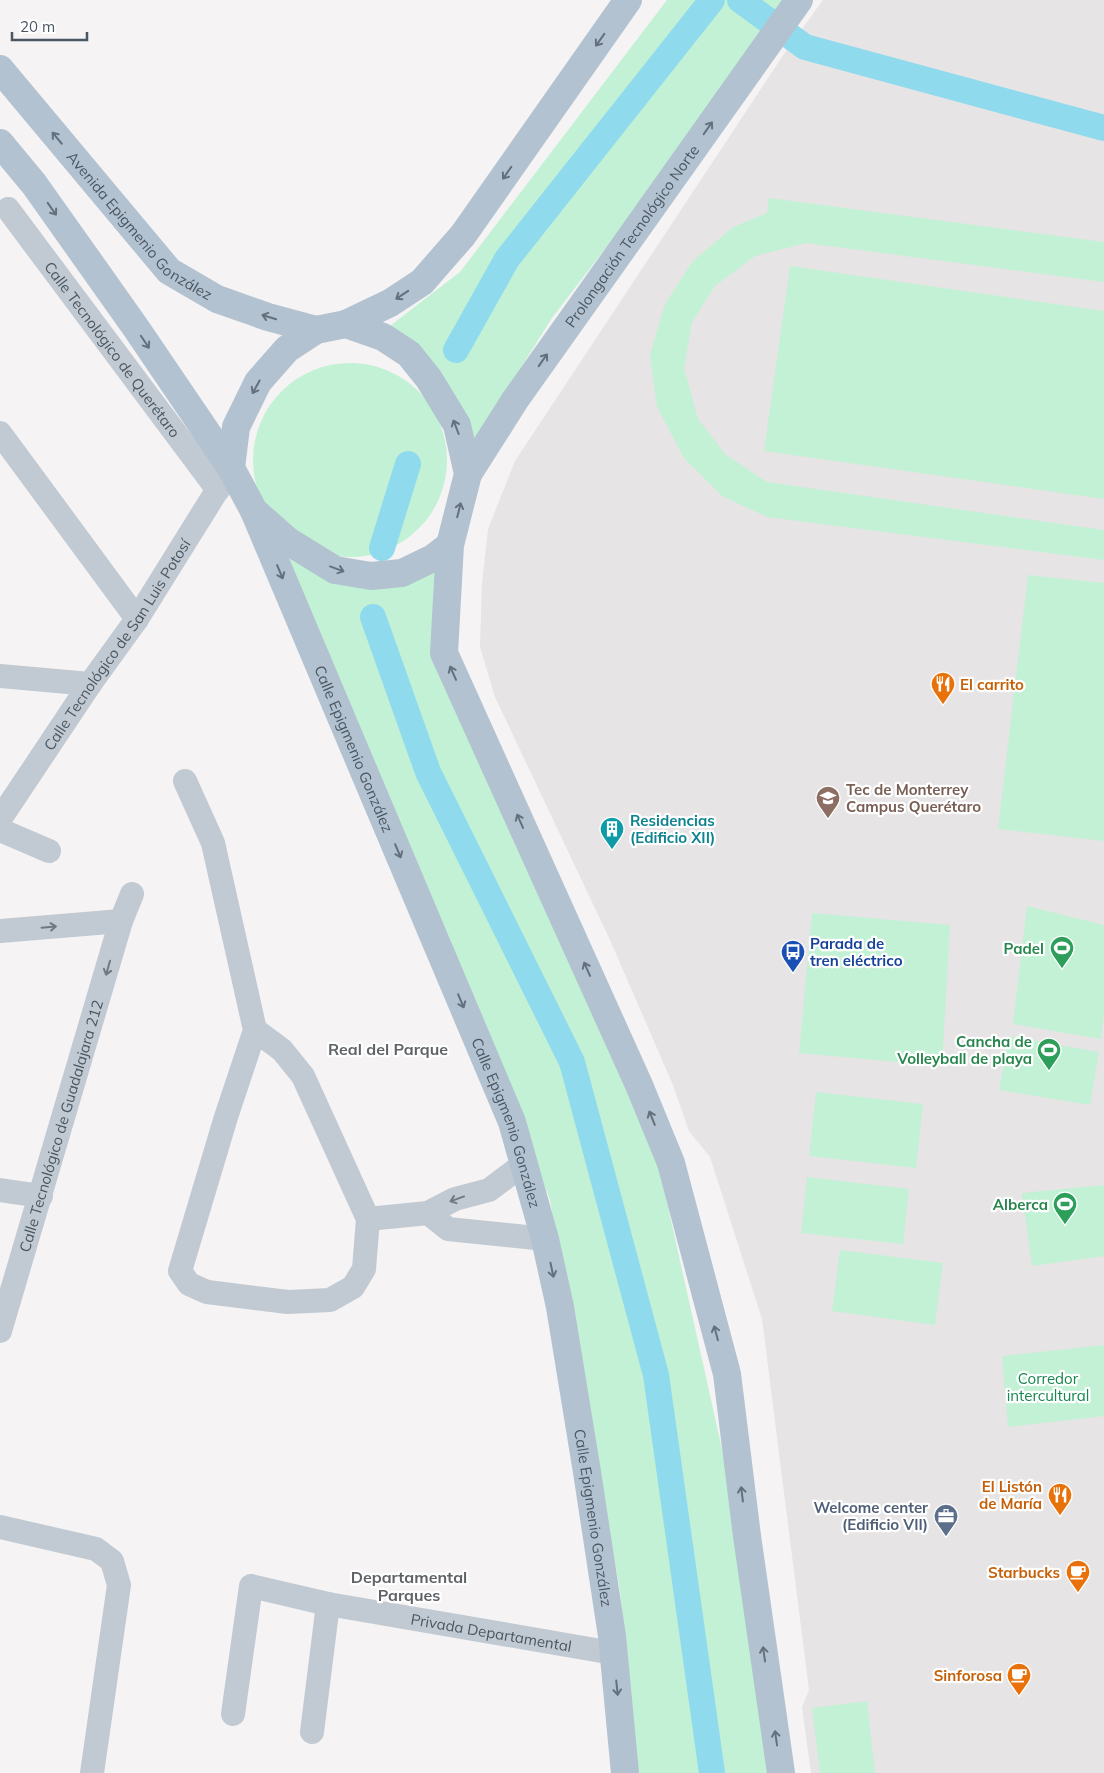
<svg xmlns="http://www.w3.org/2000/svg" width="1104" height="1773" viewBox="0 0 1104 1773" font-family="Mulish,sans-serif">
  <style>
    .education { fill: #e6e4e5 }
    .green { fill: #c3f1d5 }
    .lines { fill: none; stroke-linecap: round; stroke-linejoin: round }
    .canal { stroke: #90daee; stroke-width: 26 }
    .minor { stroke: #c1cad2; stroke-width: 24 }
    .major { stroke: #b3c2d1; stroke-width: 28 }
    .oneway { stroke: #64717d }
    .oneway2 { stroke: #6e7983 }
    .labels { text-anchor: middle; dominant-baseline: central; stroke-width: 4.5; stroke-linejoin: round; paint-order: stroke }
    .street-label { font-size: 15px; fill: #4a5661; stroke: #fff }
    .food-label { font-size: 15px; font-weight: bold; fill: #c56008; stroke: #fff; text-anchor: end }
    .education-label { font-size: 15px; font-weight: bold; fill: #785e54; stroke: #fff; text-anchor: start }
    .culture-label { font-size: 15px; font-weight: bold; fill: #0d838f; stroke: #fff; text-anchor: start }
    .transit-label { font-size: 15px; font-weight: bold; fill: #164399; stroke: #fff; text-anchor: start }
    .leisure-label { font-size: 15px; font-weight: bold; fill: #27864d; stroke: #fff; text-anchor: end }
    .park-label { font-size: 15px; fill: #17864f; stroke: #fff }
    .service-label { font-size: 15px; font-weight: bold; fill: #4e5e75; stroke: #fff; text-anchor: end }
    .neighbourhood-label { font-size: 16px; font-weight: bold; fill: #5f6368; stroke: #fff }
  </style>
  <rect width="100%" height="100%" fill="#f5f3f3"/>
  <path class="education" d="M823,0H1104V1773H811L802,1707L809,1690L762,1319L710,1157L689,1131L673,1085L610,940L495,697L480,647L482,584L488,529L515,461L786,51Z"/>
  <g class="green">
    <path d="M667,0H795L552,318L470,449L386,329L460,272Z"/>
    <path d="M769,198L1104,242V282L806,243L755,256L715,286L692,322L684,368L698,419L726,455L767,482L1104,530V560L767,517L722,496L684,458L657,407L650,355L665,304L693,261L733,227L767,213Z"/>
    <path d="M790,266L1104,311V499L764,451Z"/>
    <circle cx="350" cy="460" r="97"/>
    <path d="M283,550L341,584L439,566L433,653L658,1162L728,1476L768,1773H636L620,1591L550,1200L449,937Z"/>
    <path d="M1028,575L1104,583V841L998,829Z"/>
    <path d="M1027,906L1104,925V1013L1101,1039L1013,1024Z"/>
    <path d="M812,913L950,925L942,1066L799,1053Z"/>
    <path d="M1009,1036L1099,1052L1090,1105L999,1090Z"/>
    <path d="M816,1092L923,1104L916,1168L809,1156Z"/>
    <path d="M807,1177L909,1189L903,1244L801,1233Z"/>
    <path d="M1104,1185V1256L1032,1266L1022,1193Z"/>
    <path d="M840,1250L943,1263L935,1325L832,1311Z"/>
    <path d="M1104,1345V1416L1008,1427L1002,1356Z"/>
    <path d="M867,1701L875,1773H820L812,1708Z"/>
  </g>
  <g class="lines">
    <g class="canal">
      <path d="M740,0L805,47L1104,128"/>
      <path d="M456,350L507,259L712,0"/>
      <path d="M382,548L408,464"/>
      <path d="M373,617L428,772L572,1062L656,1375L712,1773"/>
    </g>
    <g class="minor">
      <path id="s1" d="M8,209L218,490"/>
      <path d="M0,433L137,619"/>
      <path d="M0,676L90,684"/>
      <path d="M185,781L213,843L255,1030L282,1050L303,1076L368,1219L364,1269L353,1287L330,1300L288,1302L207,1292L189,1284L180,1271L226,1117L255,1030"/>
      <path id="s2" d="M0,819L90,684L137,619L231,468"/>
      <path d="M0,830L49,851"/>
      <path d="M0,931L121,921"/>
      <path d="M0,1190L41,1196"/>
      <path d="M428,1213L448,1229L545,1239"/>
      <path d="M368,1219L428,1213L455,1199L489,1190L525,1163"/>
      <path id="s3" d="M0,1331L121,921L132,894"/>
      <path d="M0,1527L96,1549L112,1561L119,1585L92,1773"/>
      <path id="s4" d="M233,1714L251,1586L328,1604L613,1653"/>
      <path d="M312,1732L328,1604"/>
    </g>
    <g class="major">
      <path id="s5" d="M0,69L169,271L217,299L268,317L316,330"/>
      <path d="M0,143L34,184L136,328L231,468L254,511L288,541L335,570L371,576L402,573L433,558L450,545"/>
      <path d="M346,324L390,303L422,282L463,235L628,0"/>
      <path d="M231,468L236,427L258,382L287,349L316,330L346,324L383,337L409,354L429,379L457,425L468,474L450,545L444,653L639,1085L671,1163L727,1374L747,1536L781,1773"/>
      <path id="s6" d="M468,474L515,400L799,0"/>
      <path id="s7" d="M254,511L512,1122L545,1239L560,1307L587,1472L612,1636L625,1773"/>
    </g>
  </g>
  <defs><path id="oneway-shaft" d="M-6 0H5M1.5-3L5.5 0L1.5 3" fill="none" stroke-width="1.6" stroke-linecap="round" stroke-linejoin="round" transform="scale(1.25)"/></defs>
  <g class="oneway">
    <use href="#oneway-shaft" transform="translate(600 40) rotate(125)"/>
    <use href="#oneway-shaft" transform="translate(708 128) rotate(-55)"/>
    <use href="#oneway-shaft" transform="translate(57 138) rotate(-130)"/>
    <use href="#oneway-shaft" transform="translate(507 173) rotate(125)"/>
    <use href="#oneway-shaft" transform="translate(52 209) rotate(55)"/>
    <use href="#oneway-shaft" transform="translate(402 295) rotate(147)"/>
    <use href="#oneway-shaft" transform="translate(269 317) rotate(-163)"/>
    <use href="#oneway-shaft" transform="translate(145 342) rotate(56)"/>
    <use href="#oneway-shaft" transform="translate(543 360) rotate(-55)"/>
    <use href="#oneway-shaft" transform="translate(256 387) rotate(119)"/>
    <use href="#oneway-shaft" transform="translate(456 427) rotate(-111)"/>
    <use href="#oneway-shaft" transform="translate(459 510) rotate(-76)"/>
    <use href="#oneway-shaft" transform="translate(337 569) rotate(20)"/>
    <use href="#oneway-shaft" transform="translate(280 572) rotate(67)"/>
    <use href="#oneway-shaft" transform="translate(453 673) rotate(-114)"/>
    <use href="#oneway-shaft" transform="translate(520 821) rotate(-114)"/>
    <use href="#oneway-shaft" transform="translate(398 851) rotate(67)"/>
    <use href="#oneway-shaft" transform="translate(587 969) rotate(-114)"/>
    <use href="#oneway-shaft" transform="translate(461 1001) rotate(67)"/>
    <use href="#oneway-shaft" transform="translate(652 1118) rotate(-112)"/>
    <use href="#oneway-shaft" transform="translate(552 1270) rotate(78)"/>
    <use href="#oneway-shaft" transform="translate(716 1333) rotate(-105)"/>
    <use href="#oneway-shaft" transform="translate(742 1494) rotate(-97)"/>
    <use href="#oneway-shaft" transform="translate(764 1654) rotate(-98)"/>
    <use href="#oneway-shaft" transform="translate(617 1688) rotate(84)"/>
    <use href="#oneway-shaft" transform="translate(776 1738) rotate(-98)"/>
  </g>
  <g class="oneway2">
    <use href="#oneway-shaft" transform="translate(49 927) rotate(-5)"/>
    <use href="#oneway-shaft" transform="translate(108 968) rotate(106)"/>
    <use href="#oneway-shaft" transform="translate(457 1199) rotate(160)"/>
  </g>
  <defs>
    <symbol id="restaurant-pin" viewBox="-11 -11 22 30"><path d="M0 17L-7.5 6A9.5 9.5 0 1 1 7.5 6Z" fill="#e8710a" stroke="#fff"/><path d="M-5-6h1v4h1v-4h1v4h1v-4h1v5L-1.5 .5V6h-2V.5L-5-1ZM5-6V6H3V1.5H1.5Q1.5-4 5-6Z" fill="#fff"/></symbol>
    <symbol id="university-pin" viewBox="-11 -11 22 30"><path d="M0 17L-7.5 6A9.5 9.5 0 1 1 7.5 6Z" fill="#8d6e63" stroke="#fff"/><path d="M0-5L7-2L0 1L-7-2ZM-4 1L0 2.5L4 1V4Q0 6-4 4Z" fill="#fff"/></symbol>
    <symbol id="building-pin" viewBox="-11 -11 22 30"><path d="M0 17L-7.5 6A9.5 9.5 0 1 1 7.5 6Z" fill="#0f9aa8" stroke="#fff"/><path d="M-4-6H4V6H1V3H-1V6H-4ZM-2.5-4.3h1.7v1.8h-1.7ZM.8-4.3h1.7v1.8H.8ZM-2.5-1h1.7V.8h-1.7ZM.8-1h1.7V.8H.8Z" fill="#fff"/></symbol>
    <symbol id="stadium-pin" viewBox="-11 -11 22 30"><path d="M0 17L-7.5 6A9.5 9.5 0 1 1 7.5 6Z" fill="#2e9e5b" stroke="#fff"/><path d="M0-5a6.5 5 0 1 0 0 10a6.5 5 0 1 0 0-10ZM-3.5-1.8h7v3.6h-7Z" fill="#fff"/></symbol>
    <symbol id="bus-pin" viewBox="-11 -11 22 30"><path d="M0 17L-7.5 6A9.5 9.5 0 1 1 7.5 6Z" fill="#1a4fb4" stroke="#fff"/><path d="M-5-6H5V4H4V6H2V4H-2V6H-4V4H-5ZM-3.5-4V0h7V-4ZM-3.5 1.2v1.5H-2V1.2ZM2 1.2v1.5H3.5V1.2Z" fill="#fff"/></symbol>
    <symbol id="office-pin" viewBox="-11 -11 22 30"><path d="M0 17L-7.5 6A9.5 9.5 0 1 1 7.5 6Z" fill="#5c6f8a" stroke="#fff"/><path d="M-6-3h4V-5.5h4V-3h4V5H-6ZM-1-4.5V-3h2v-1.5ZM-6 0V1H6V0Z" fill="#fff"/></symbol>
    <symbol id="cafe-pin" viewBox="-11 -11 22 30"><path d="M0 17L-7.5 6A9.5 9.5 0 1 1 7.5 6Z" fill="#e8710a" stroke="#fff"/><path d="M-5.5-4.5H6V0H3Q3 3.5 0 3.5H-2.5Q-5.5 3.5-5.5 0ZM3-3.2v2h1.7v-2ZM-6 4.5H4V6H-6Z" fill="#fff"/></symbol>
  </defs>
  <g fill-rule="evenodd">
    <use href="#restaurant-pin" x="929" y="670" width="28" height="38"/>
    <use href="#university-pin" x="814" y="784" width="28" height="38"/>
    <use href="#building-pin" x="598" y="815" width="28" height="38"/>
    <use href="#stadium-pin" x="1048" y="934" width="28" height="38"/>
    <use href="#bus-pin" x="779" y="938" width="28" height="38"/>
    <use href="#stadium-pin" x="1035" y="1036" width="28" height="38"/>
    <use href="#stadium-pin" x="1051" y="1190" width="28" height="38"/>
    <use href="#restaurant-pin" x="1046" y="1481" width="28" height="38"/>
    <use href="#office-pin" x="932" y="1502" width="28" height="38"/>
    <use href="#cafe-pin" x="1064" y="1558" width="28" height="38"/>
    <use href="#cafe-pin" x="1005" y="1661" width="28" height="38"/>
  </g>
  <g class="labels">
    <g class="street-label">
      <text stroke="none"><textPath href="#s5" startOffset="211">Avenida Epigmenio González</textPath></text>
      <text stroke="none"><textPath href="#s6" startOffset="289">Prolongación Tecnológico Norte</textPath></text>
      <text stroke="none"><textPath href="#s1" startOffset="175">Calle Tecnológico de Querétaro</textPath></text>
      <text stroke="none"><textPath href="#s2" startOffset="210">Calle Tecnológico de San Luis Potosí</textPath></text>
      <text stroke="none"><textPath href="#s7" startOffset="258">Calle Epigmenio González</textPath></text>
      <text stroke="none"><textPath href="#s7" startOffset="662">Calle Epigmenio González</textPath></text>
      <text stroke="none"><textPath href="#s3" startOffset="214">Calle Tecnológico de Guadalajara 212</textPath></text>
      <text stroke="none"><textPath href="#s7" startOffset="1068">Calle Epigmenio González</textPath></text>
      <text stroke="none"><textPath href="#s4" startOffset="374">Privada Departamental</textPath></text>
    </g>
    <g class="food-label">
      <text x="960" y="684" text-anchor="start">El carrito</text>
      <text x="1042" y="1486">El Listón<tspan x="1042" dy="17">de María</tspan></text>
      <text x="1060" y="1572">Starbucks</text>
      <text x="1002" y="1675">Sinforosa</text>
    </g>
    <g class="education-label">
      <text x="846" y="789">Tec de Monterrey<tspan x="846" dy="17">Campus Querétaro</tspan></text>
    </g>
    <g class="culture-label">
      <text x="630" y="820">Residencias<tspan x="630" dy="17">(Edificio XII)</tspan></text>
    </g>
    <g class="transit-label">
      <text x="810" y="943">Parada de<tspan x="810" dy="17">tren eléctrico</tspan></text>
    </g>
    <g class="leisure-label">
      <text x="1044" y="948">Padel</text>
      <text x="1032" y="1041">Cancha de<tspan x="1032" dy="17">Volleyball de playa</tspan></text>
      <text x="1048" y="1204">Alberca</text>
    </g>
    <g class="park-label">
      <text x="1048" y="1378">Corredor<tspan x="1048" dy="17">intercultural</tspan></text>
    </g>
    <g class="service-label">
      <text x="928" y="1507">Welcome center<tspan x="928" dy="17">(Edificio VII)</tspan></text>
    </g>
    <g class="neighbourhood-label">
      <text x="388" y="1049">Real del Parque</text>
      <text x="409" y="1577">Departamental<tspan x="409" dy="18">Parques</tspan></text>
    </g>
  </g>
  <path d="M12 32v8h75v-8" fill="none" stroke="#4a5661" stroke-width="2.5"/>
  <text x="20" y="32" font-size="15" fill="#4a5661" stroke="#ffffff" stroke-width="4" paint-order="stroke">20 m</text>
</svg>
